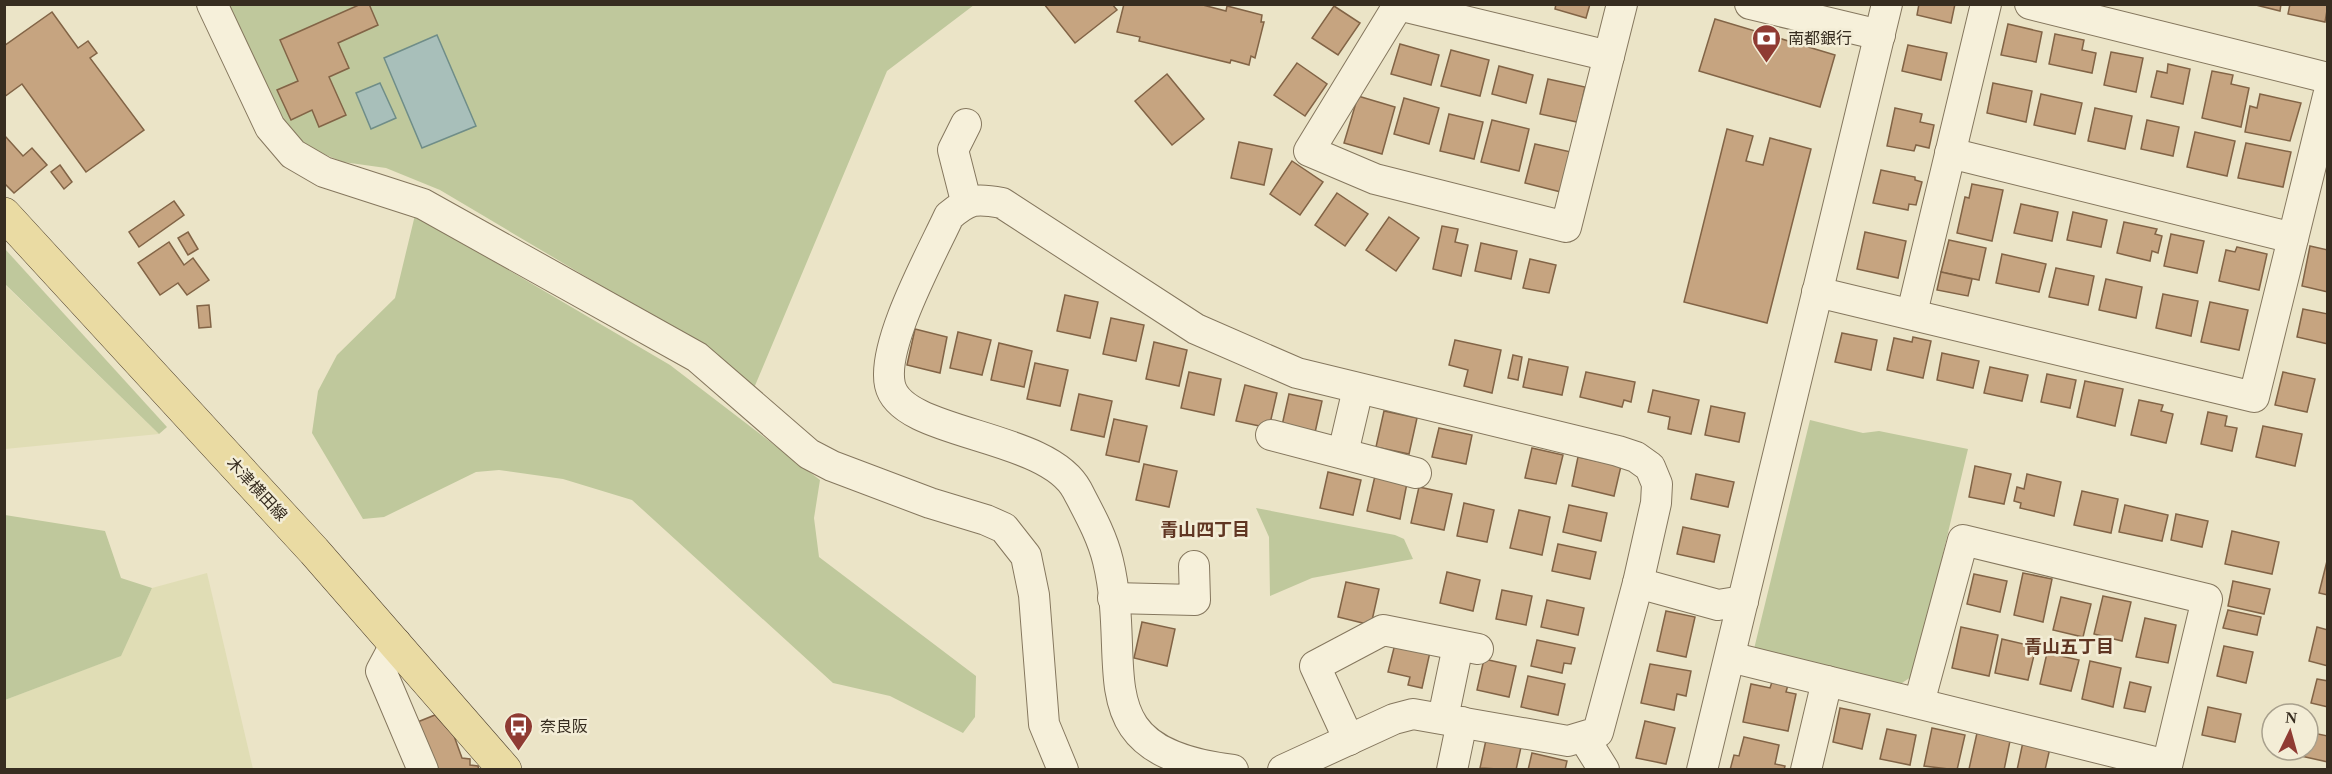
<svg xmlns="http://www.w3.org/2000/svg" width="2332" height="774" viewBox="0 0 2332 774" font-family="'Times New Roman','Noto Sans JP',serif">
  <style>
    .farmland { fill: #e0ddb5 }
    .green { fill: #bfc89c }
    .water { fill: #a8bfba; stroke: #6f8d88; stroke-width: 1.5 }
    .building { fill: #c6a480; stroke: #826446; stroke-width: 1.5 }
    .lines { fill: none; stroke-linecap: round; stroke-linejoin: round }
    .minor-casing { stroke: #85775e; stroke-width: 32 }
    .major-casing { stroke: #534532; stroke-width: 34 }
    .minor { stroke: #f6f0da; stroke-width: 30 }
    .major { stroke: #eadba3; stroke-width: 33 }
    .labels { text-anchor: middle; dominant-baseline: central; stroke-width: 5; stroke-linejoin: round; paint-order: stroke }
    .poi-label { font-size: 16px; fill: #372d20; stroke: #f3edd6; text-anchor: start }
    .street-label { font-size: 16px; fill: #372d20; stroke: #f3edd6 }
    .neighbourhood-label { font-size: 18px; font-weight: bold; fill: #603623; stroke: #f3edd6 }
  </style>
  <rect width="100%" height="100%" fill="#ebe4c7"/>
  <g class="farmland">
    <path d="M4,284L159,434L5,449Z"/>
    <path d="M207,573L253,769L5,770V700L120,656L152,588Z"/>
  </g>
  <g class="green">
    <path d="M225,5H974L887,71L754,388L706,348L440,190L386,168L343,162L314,150L299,140L275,110Z"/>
    <path d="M415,215L670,365L820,480L814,518L819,557L976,676L975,717L963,733L890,696L833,683L632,500L563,479L499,470L476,472L384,517L363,519L312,433L318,391L337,355L395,298Z"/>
    <path d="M4,249H5L167,427L159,434L5,284Z"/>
    <path d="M1810,420L1863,433L1879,431L1968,449L1914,675L1899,685L1754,649Z"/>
    <path d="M1256,508L1395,535L1404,539L1413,559L1312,578L1270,596L1269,537Z"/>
    <path d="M5,515L105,531L121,578L152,588L121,656L5,700Z"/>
  </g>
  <g class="water">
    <path d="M437,35L476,126L422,148L384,58Z"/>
    <path d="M380,83L396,118L371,129L356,93Z"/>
  </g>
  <g class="building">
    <path d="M361,4H369L378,25L338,43L349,68L329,77L346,115L319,127L312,110L291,120L277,90L298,81L280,40Z"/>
    <path d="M1044,4H1112L1117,10L1075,43Z"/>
    <path d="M1124,4H1199L1226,11L1227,6L1262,15L1261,22H1264L1255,58L1251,56L1249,65L1231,60L1230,63L1139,41L1140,37L1117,32Z"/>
    <path d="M1556,4H1590L1586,18L1555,9Z"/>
    <path d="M1919,4H1955L1951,23L1917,15Z"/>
    <path d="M2252,4H2281L2280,11Z"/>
    <path d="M2290,4H2328L2325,22L2288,14Z"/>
    <path d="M1334,6L1360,23L1338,55L1312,38Z"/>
    <path d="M52,12L78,48L88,41L97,53L90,58L144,130L86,172L22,84L4,97V46Z"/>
    <path d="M1715,19L1835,55L1820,107L1699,71Z"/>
    <path d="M2008,24L2042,32L2036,62L2001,55Z"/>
    <path d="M2055,34L2084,40L2082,50L2096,53L2092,73L2049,64Z"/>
    <path d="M1400,44L1439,55L1431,85L1391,74Z"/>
    <path d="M1908,45L1947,53L1941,80L1902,71Z"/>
    <path d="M1451,50L1489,60L1480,96L1441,86Z"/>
    <path d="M2111,52L2143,58L2136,92L2104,85Z"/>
    <path d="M1297,63L1327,84L1305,116L1274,95Z"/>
    <path d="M2168,64L2190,69L2183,104L2151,97L2157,71L2167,73Z"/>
    <path d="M1499,66L1533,75L1526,103L1492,94Z"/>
    <path d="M2212,71L2233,75L2231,84L2249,88L2241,127L2202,118Z"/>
    <path d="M1167,74L1204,119L1172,145L1135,101Z"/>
    <path d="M1548,79L1585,87L1577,122L1540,114Z"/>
    <path d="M1993,83L2032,91L2026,122L1987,113Z"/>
    <path d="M2041,94L2082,103L2075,134L2034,125Z"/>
    <path d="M2260,94L2301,103L2290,141L2245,132L2250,106L2257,108Z"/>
    <path d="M1358,96L1395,107L1382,154L1344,143Z"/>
    <path d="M1404,98L1439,108L1429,144L1394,134Z"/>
    <path d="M1895,108L1922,114L1920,122L1934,125L1929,148L1916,145L1914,151L1887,146Z"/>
    <path d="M2095,108L2132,116L2125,149L2088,141Z"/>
    <path d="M1449,114L1483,122L1474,159L1440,151Z"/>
    <path d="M1492,120L1529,129L1519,171L1481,162Z"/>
    <path d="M2147,120L2179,127L2173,156L2141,149Z"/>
    <path d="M1727,129L1753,136L1746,161L1763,165L1770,138L1811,149L1767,323L1684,302Z"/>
    <path d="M2195,132L2235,141L2227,176L2187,167Z"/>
    <path d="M5,136L23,156L32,148L47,165L14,193L4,183Z"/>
    <path d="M1239,142L1272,149L1264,185L1231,178Z"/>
    <path d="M2246,143L2291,152L2283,187L2238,178Z"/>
    <path d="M1535,144L1571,152L1561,192L1525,183Z"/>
    <path d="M1292,161L1323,182L1300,215L1270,194Z"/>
    <path d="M60,165L72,182L64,189L51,172Z"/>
    <path d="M1881,170L1915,177V180L1922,182L1916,205L1909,204L1908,210L1873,203Z"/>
    <path d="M1972,184L2003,190L1992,241L1957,233L1965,197L1969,198Z"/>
    <path d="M1337,193L1368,214L1345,246L1315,225Z"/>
    <path d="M174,201L184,215L139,247L129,232Z"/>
    <path d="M2021,204L2058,212L2052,241L2014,233Z"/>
    <path d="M2073,212L2107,220L2101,247L2067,240Z"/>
    <path d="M1389,217L1419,238L1396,271L1366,250Z"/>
    <path d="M2124,222L2157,229L2155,234L2162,236L2158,253L2152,251L2150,261L2117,253Z"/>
    <path d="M1442,226L1458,229L1455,242L1468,245L1461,276L1433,269Z"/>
    <path d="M188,232L198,249L188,255L178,238Z"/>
    <path d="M1865,232L1906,241L1898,278L1857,269Z"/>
    <path d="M2171,234L2204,241L2197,273L2164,266Z"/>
    <path d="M1949,240L1986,248L1979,280L1941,272Z"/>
    <path d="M169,242L184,265L193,258L209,280L187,295L178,283L160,295L138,263Z"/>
    <path d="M1481,243L1517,251L1511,279L1475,271Z"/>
    <path d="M2310,246L2328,250V292L2302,286Z"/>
    <path d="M2237,247L2267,254L2259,290L2219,281L2226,250L2235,252Z"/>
    <path d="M2002,254L2046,264L2039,292L1996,283Z"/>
    <path d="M1530,259L1556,265L1549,293L1523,288Z"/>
    <path d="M2056,268L2094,276L2088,305L2049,297Z"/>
    <path d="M1941,272L1972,279L1968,296L1937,290Z"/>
    <path d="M2106,279L2142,287L2136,318L2099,310Z"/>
    <path d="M2163,294L2198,301L2191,336L2156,328Z"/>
    <path d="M1065,295L1098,302L1090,338L1057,331Z"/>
    <path d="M2210,302L2248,310L2239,350L2201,342Z"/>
    <path d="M209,305L211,327L199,328L197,306Z"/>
    <path d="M2303,309L2328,314V344L2297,337Z"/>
    <path d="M1111,318L1144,325L1136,361L1103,354Z"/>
    <path d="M915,329L947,337L940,373L907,365Z"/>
    <path d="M958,332L991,340L982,375L950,368Z"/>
    <path d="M1842,333L1877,340L1871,370L1835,362Z"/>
    <path d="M1913,337L1931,341L1923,378L1887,370L1894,338L1912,342Z"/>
    <path d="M1455,340L1501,350L1492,393L1464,386L1468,370L1449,365Z"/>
    <path d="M1154,342L1187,350L1179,386L1146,379Z"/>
    <path d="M999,343L1032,351L1024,387L991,380Z"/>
    <path d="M1942,353L1979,361L1973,388L1937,380Z"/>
    <path d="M1513,355L1522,357L1518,380L1508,378Z"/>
    <path d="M1529,359L1568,367L1562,395L1523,387Z"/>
    <path d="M1035,363L1068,370L1060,406L1027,399Z"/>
    <path d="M1990,367L2028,375L2022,401L1984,393Z"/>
    <path d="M1189,372L1221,379L1214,415L1181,408Z"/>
    <path d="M1586,372L1635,382L1631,402L1624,400L1622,407L1580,397Z"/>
    <path d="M2283,372L2315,379L2307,412L2275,405Z"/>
    <path d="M2047,374L2076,380L2070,408L2041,402Z"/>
    <path d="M2085,381L2123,389L2115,426L2077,417Z"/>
    <path d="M1245,385L1277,393L1269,428L1236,421Z"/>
    <path d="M1653,390L1699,400L1691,434L1668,429L1670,417L1648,412Z"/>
    <path d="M1079,394L1112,401L1104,437L1071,430Z"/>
    <path d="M1289,394L1322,401L1314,437L1281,430Z"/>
    <path d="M2139,400L2163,405L2161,411L2173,414L2166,443L2131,435Z"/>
    <path d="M1711,406L1745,413L1739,442L1705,435Z"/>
    <path d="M1384,411L1417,418L1409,454L1376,447Z"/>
    <path d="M2208,412L2227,416L2225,426L2237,428L2232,451L2201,444Z"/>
    <path d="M1114,419L1147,426L1139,462L1106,455Z"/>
    <path d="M2263,426L2302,434L2295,466L2256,457Z"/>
    <path d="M1439,428L1472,435L1466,464L1432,457Z"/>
    <path d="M1532,448L1563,455L1556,484L1525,478Z"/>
    <path d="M1578,457L1621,466L1614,496L1572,486Z"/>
    <path d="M1144,464L1177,471L1169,507L1136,500Z"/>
    <path d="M1975,466L2011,474L2004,504L1969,497Z"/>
    <path d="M1328,472L1361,480L1353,515L1320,508Z"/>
    <path d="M1696,474L1734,482L1728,507L1691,499Z"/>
    <path d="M2027,474L2061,482L2054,516L2020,508L2021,503L2014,501L2017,487L2024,489Z"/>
    <path d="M1375,476L1407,483L1400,519L1367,511Z"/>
    <path d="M1419,487L1452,494L1444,530L1411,523Z"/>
    <path d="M2082,491L2118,499L2111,533L2074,525Z"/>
    <path d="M1464,503L1494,510L1487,542L1457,536Z"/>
    <path d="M1569,505L1607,513L1601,541L1563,532Z"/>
    <path d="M2125,505L2168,515L2162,541L2119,532Z"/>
    <path d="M1519,510L1550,517L1542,555L1510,548Z"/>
    <path d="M2176,514L2208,521L2202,547L2171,540Z"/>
    <path d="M1683,527L1720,535L1714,562L1677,554Z"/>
    <path d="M2232,531L2279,542L2272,574L2225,564Z"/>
    <path d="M1558,544L1596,552L1590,579L1552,571Z"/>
    <path d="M2328,557V595L2319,593Z"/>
    <path d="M1447,572L1480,580L1473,611L1440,603Z"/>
    <path d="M2023,573L2052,579L2043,622L2014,615Z"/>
    <path d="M1974,574L2007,581L2000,612L1967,604Z"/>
    <path d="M2233,581L2270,589L2264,614L2228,606Z"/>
    <path d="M1346,582L1379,589L1371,625L1338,617Z"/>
    <path d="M1502,590L1532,596L1526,625L1496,619Z"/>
    <path d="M2103,596L2131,602L2122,641L2094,634Z"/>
    <path d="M2061,597L2091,604L2083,637L2053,630Z"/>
    <path d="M1547,600L1584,608L1578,635L1541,627Z"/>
    <path d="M2228,610L2261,617L2257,635L2223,628Z"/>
    <path d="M1666,611L1695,617L1686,657L1657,651Z"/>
    <path d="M2145,618L2176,625L2168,663L2136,657Z"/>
    <path d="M1142,622L1175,629L1167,666L1134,658Z"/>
    <path d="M1961,627L1998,635L1989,676L1952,668Z"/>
    <path d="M2317,627L2328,630V666L2309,661Z"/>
    <path d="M2002,639L2036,647L2028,680L1995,673Z"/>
    <path d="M1537,640L1575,648L1571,664L1564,663L1562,673L1531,666Z"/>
    <path d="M1395,644L1430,652L1422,688L1408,685L1410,677L1388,672Z"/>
    <path d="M2224,646L2253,652L2246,683L2217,676Z"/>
    <path d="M2047,653L2079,660L2071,691L2040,684Z"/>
    <path d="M1484,659L1516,666L1509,697L1477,690Z"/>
    <path d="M2090,661L2121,668L2113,707L2082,699Z"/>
    <path d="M1650,664L1691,671L1686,696L1677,694L1674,710L1641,703Z"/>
    <path d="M1528,676L1565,684L1558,715L1521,707Z"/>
    <path d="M2317,679L2328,681V707L2311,703Z"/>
    <path d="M1772,682L1788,685L1786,692L1796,694L1788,731L1743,722L1751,684L1770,688Z"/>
    <path d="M2130,682L2151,687L2145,712L2124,708Z"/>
    <path d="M2208,707L2241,714L2235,742L2202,735Z"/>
    <path d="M1840,708L1870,714L1862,749L1833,742Z"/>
    <path d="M435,715L454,736L462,758L470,759V765L478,766L479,770H433L415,723Z"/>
    <path d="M1645,721L1675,728L1666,764L1636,758Z"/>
    <path d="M1932,728L1965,735L1957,770L1924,766Z"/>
    <path d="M1887,729L1916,735L1910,765L1880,759Z"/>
    <path d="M2308,732L2328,736V762L2287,753V750H2308Z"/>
    <path d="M1977,733L2010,741L2004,770L1969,769Z"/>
    <path d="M1744,737L1779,745L1775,764L1785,766L1784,770H1730L1734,755L1739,756Z"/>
    <path d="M1486,740L1521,747L1516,770L1480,768Z"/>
    <path d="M2023,742L2050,748L2045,770H2017Z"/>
    <path d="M1532,753L1567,761L1565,770H1528Z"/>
  </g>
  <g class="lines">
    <defs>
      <g id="minor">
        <path d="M212,4L270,127L293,154L324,172L423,204L697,357L809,454L832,466L930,503L986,520L1004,528L1026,556L1034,595L1044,724L1063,770"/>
        <path d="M1399,4L1309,151L1375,179L1566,227L1622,4"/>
        <path d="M1750,4L1880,35"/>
        <path d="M2030,4L2328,78"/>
        <path d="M1398,5L1609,56"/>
        <path d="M966,124L953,150L966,201"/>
        <path d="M1950,153L2293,238"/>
        <path d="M1817,292L2254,397L2328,96"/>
        <path d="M1912,313L1986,4"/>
        <path d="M1271,435L1416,473"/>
        <path d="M1343,453L1358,389"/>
        <path d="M1638,583L1718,605L1743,601"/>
        <path d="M1113,598L1195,600L1194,566"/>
        <path d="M396,643L381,671L423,770"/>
        <path d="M1730,657L2167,765"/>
        <path d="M1919,703L1963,540L2207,599L2166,770"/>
        <path d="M1443,718L1458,646"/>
        <path d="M1584,738L1604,770"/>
        <path d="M1349,740L1315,666L1383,630L1478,649"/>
        <path d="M1233,770C1078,751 1134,669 1108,561C1102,536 1089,513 1077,490C1047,433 901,436 890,385C881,345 931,255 949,216C969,199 975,198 1002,203L1196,329L1297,373L1618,451L1636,457L1650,467L1657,484L1656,503L1638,583L1598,732L1568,741L1413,714L1394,719L1283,770"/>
        <path d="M1452,770L1462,722"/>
        <path d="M1702,770L1887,4"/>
        <path d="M1806,770L1827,681"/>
      </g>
      <path id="major" d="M4,214L314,551L505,770"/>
    </defs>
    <use href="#minor" class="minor-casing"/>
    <use href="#major" class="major-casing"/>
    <use href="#minor" class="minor"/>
    <use href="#major" class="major"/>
  </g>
  <defs>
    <symbol id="bank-pin" viewBox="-11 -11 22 30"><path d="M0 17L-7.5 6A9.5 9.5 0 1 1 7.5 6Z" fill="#8f3b33" stroke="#f3edd6"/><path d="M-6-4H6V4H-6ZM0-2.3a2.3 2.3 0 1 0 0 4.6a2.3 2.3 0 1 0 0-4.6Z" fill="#fff"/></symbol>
    <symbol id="bus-pin" viewBox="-11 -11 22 30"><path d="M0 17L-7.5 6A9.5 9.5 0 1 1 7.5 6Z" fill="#8f3b33" stroke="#f3edd6"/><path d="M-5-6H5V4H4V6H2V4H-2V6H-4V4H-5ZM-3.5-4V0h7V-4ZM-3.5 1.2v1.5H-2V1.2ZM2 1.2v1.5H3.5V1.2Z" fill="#fff"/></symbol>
  </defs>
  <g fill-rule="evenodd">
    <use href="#bank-pin" x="1750" y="22" width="33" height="45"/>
    <use href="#bus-pin" x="502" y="710" width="33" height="45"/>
  </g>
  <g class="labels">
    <g class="poi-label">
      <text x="1788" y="38">南都銀行</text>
      <text x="540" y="726">奈良阪</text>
    </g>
    <g class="street-label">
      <text transform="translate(257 489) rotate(47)">木津横田線</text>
    </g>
    <g class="neighbourhood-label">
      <text x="1205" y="530">青山四丁目</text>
      <text x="2069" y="647">青山五丁目</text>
    </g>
  </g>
  <rect width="2332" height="774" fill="none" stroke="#372d20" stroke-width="12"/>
  <g transform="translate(2290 732) rotate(5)"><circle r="28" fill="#f3edd6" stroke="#a8a08d" stroke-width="1.5"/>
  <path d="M0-4.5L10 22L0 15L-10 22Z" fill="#8f3b33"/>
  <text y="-9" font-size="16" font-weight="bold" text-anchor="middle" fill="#372d20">N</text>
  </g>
</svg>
